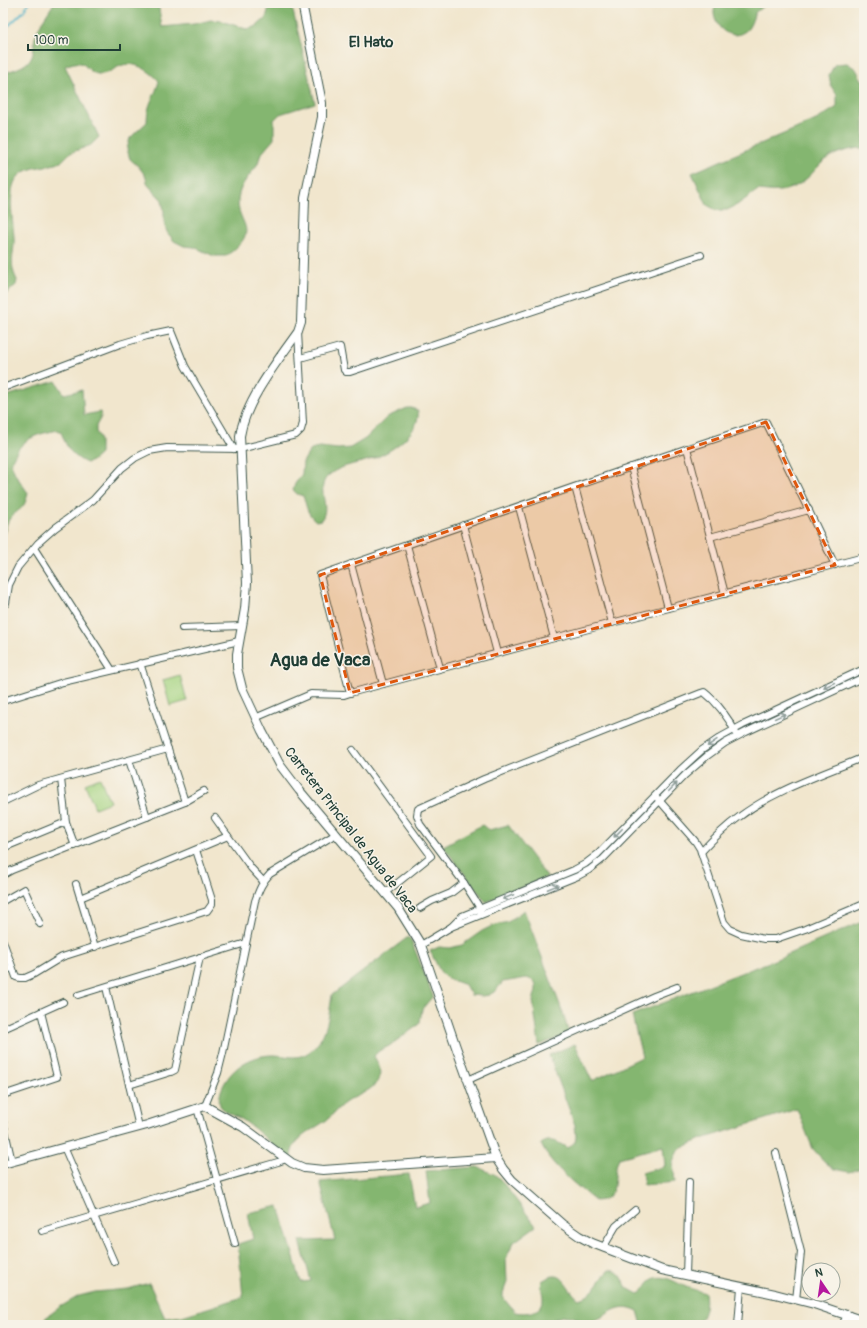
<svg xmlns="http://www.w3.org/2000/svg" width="867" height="1328" viewBox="0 0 867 1328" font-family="Pangolin,sans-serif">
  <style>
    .green { fill: #a5d481; stroke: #62885a }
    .forest { fill: #84b66f; stroke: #527a52 }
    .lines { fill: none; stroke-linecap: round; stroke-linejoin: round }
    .stream { stroke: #4bb3c9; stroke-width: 2 }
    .minor-casing { stroke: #3e564b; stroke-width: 8 }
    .tertiary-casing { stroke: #3e564b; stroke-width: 10 }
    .minor { stroke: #fff; stroke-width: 6 }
    .tertiary { stroke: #fff; stroke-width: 8 }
    .oneway { stroke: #8f9e9a }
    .marked { fill: #de580e; fill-opacity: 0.2; stroke: #de580e; stroke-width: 3; stroke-dasharray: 8 5; stroke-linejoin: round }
    .labels { text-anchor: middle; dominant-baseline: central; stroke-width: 3; stroke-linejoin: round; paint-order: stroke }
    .street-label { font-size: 14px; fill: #1f3d34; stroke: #f7f3e8 }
    .neighbourhood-label { font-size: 15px; font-weight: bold; fill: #1f3d34; stroke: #f7f3e8 }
    .district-label { font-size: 18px; font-weight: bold; fill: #1f3d34; stroke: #f7f3e8 }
  </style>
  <rect width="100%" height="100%" fill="#f7f3e8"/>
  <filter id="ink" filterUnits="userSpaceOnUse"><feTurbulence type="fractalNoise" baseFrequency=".025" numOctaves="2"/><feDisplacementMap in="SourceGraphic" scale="8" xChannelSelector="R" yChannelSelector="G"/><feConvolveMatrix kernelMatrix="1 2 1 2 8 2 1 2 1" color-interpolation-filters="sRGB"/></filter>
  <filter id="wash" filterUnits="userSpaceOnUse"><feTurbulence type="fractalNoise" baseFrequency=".012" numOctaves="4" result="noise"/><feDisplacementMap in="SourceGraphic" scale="16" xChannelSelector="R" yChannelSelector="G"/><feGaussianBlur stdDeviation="0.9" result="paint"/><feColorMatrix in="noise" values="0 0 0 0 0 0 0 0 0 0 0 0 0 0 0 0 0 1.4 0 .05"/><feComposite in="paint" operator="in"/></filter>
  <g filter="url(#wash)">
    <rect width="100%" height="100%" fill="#f1e6cd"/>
    <g class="green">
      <path d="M180,675L187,701L170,706L163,680Z"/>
      <path d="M100,778L110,802L95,808L85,784Z"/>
    </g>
    <g class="forest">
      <path d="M54,3H158L162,27L194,24L211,20L222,21L246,29L252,28L257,26L266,18L270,3H291L315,103L280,114L274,120V139C269,145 264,150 260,156C259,160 258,164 255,168C249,176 242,183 239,194C232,224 266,227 226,256H214L194,247L184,246L174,241L167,232L164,222V211L162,200L148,185L145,175L138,166L130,159L127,149L130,138L147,122C147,102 155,98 159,81C149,70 133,59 118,67C112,70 106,75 98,74C84,72 88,56 65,66L99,137L91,145L70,153L61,162L56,164L34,168L23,172C21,175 19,175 17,178C14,181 12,189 12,193C10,207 13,223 14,237C15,253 8,263 17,280L16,285L3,297V74C11,70 22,68 28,62C35,54 33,47 35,38C38,25 47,15 54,3Z"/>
      <path d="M717,3H765V5C762,8 757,10 755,13C752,19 751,28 744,32C730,41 714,27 714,12C714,9 716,6 717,3Z"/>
      <path d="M847,63L856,69L862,80L864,81V148C852,148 833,153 824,161C813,171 806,183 791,188C780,193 768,191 758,190L737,205L727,210H716L707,205L692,173L807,124L818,119L837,107V95L831,86L829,75L835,64Z"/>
      <path d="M56,381L64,394L82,390L84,415L100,412L101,417L96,426V432L99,437L100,442V454L92,461L87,463C79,460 70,453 66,444C63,439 63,434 59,430C35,434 20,439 11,463L15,474L28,493C24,510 21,507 11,517C6,522 6,530 3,536V397Z"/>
      <path d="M407,408H412L418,411C421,432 392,451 375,458C360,464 342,464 329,475C314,487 332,506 321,520L316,521C306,513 307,506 303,496L297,494L293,490L295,484L302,474L303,462L309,452L314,448L320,447L338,449L350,448L365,439L387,417Z"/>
      <path d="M482,825L489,830L508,825L547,877L486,902L443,846Z"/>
      <path d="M524,910L563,1013L569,1034L539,1045L533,1001L536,990V985L532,980L527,978L503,982L494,992L489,995L483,996L471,995L465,985L449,979L444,976L440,971L430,951L439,947L450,948L462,945L482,931L492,926L508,922Z"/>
      <path d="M864,921V1167L849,1172L834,1169L826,1163L813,1149L797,1109L699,1140L678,1150L673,1162L675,1182L644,1185L642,1173L665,1166L663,1146L619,1158C610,1174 623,1199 595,1201C577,1186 550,1165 541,1144C551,1137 558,1143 568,1148L575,1142L576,1136L575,1125L549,1055L575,1044L592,1081L642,1057L632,1015L777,959Z"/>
      <path d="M408,937L411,940L433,996L422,1009L420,1022L417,1026L389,1046L379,1051L374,1056C376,1060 378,1063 379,1067C385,1088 358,1094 346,1102C339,1106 334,1114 328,1119C314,1130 292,1137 291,1157L287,1158C273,1145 259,1131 243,1120C237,1116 227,1114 222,1108C217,1103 220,1096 221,1091C229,1069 250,1055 273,1055C285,1055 295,1060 306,1054C327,1042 329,1015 332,995Z"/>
      <path d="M477,1167L494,1174L500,1179L536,1226L514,1242L506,1258L507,1282L503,1293V1298L515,1312C525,1314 543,1313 543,1299C543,1292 540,1288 542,1281C565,1266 564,1288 579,1299C593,1297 599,1280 609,1270C622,1271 622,1279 627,1288L638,1294C647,1290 646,1282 653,1279C665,1273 679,1285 689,1288C695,1290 699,1291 705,1293C707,1305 705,1315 697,1325H642L638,1311C615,1299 607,1320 588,1322C583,1323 580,1320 576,1318C566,1313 555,1317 547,1325H36L60,1307L79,1296L95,1292L128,1289L149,1283L165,1318L182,1316L243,1297L238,1244L253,1239L248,1213L279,1206L301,1282L311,1281L300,1241L335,1240L320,1182L409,1174L415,1207L430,1203L426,1171Z"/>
    </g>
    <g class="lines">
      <path class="stream" d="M3,45L5,43V29L24,11L28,3"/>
    </g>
  </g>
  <g filter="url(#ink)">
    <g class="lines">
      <defs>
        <g id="minor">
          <path d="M300,358L340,347L344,370L346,372H350L701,255"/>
          <path d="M3,388L120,344L147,336L171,331L185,366L234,449"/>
          <path d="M687,448L725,594"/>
          <path d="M631,467L668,608"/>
          <path d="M575,487L612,623"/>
          <path d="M519,507L554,638"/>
          <path d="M463,525L497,653"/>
          <path d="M710,537L809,510"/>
          <path d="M407,545L440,668"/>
          <path d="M34,548L112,670"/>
          <path d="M351,564L383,684"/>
          <path d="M6,603L9,585L18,567L38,543L55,528L93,500L122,468L135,458L149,451L167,448L240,449L296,435L301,430L303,423L298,332"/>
          <path d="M182,628L242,626"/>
          <path d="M140,663L185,802"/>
          <path d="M350,693L320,575L649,461L766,422L835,565"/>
          <path d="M3,701L63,682L239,641"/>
          <path d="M255,718L311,694L344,695L350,693L558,637L864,557"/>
          <path d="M353,750L431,856L385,893"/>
          <path d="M129,760L147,817"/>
          <path d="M61,779L66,822L75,846"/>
          <path d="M658,799L695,841L700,849L724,922L730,929L741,934L764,939H776L805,929L864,904"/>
          <path d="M3,802L38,785L168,749"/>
          <path d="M215,818L251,868L263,881"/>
          <path d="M3,848L66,822"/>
          <path d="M701,852C713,839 725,827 739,817C776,789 822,775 864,757"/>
          <path d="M3,875L12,870L185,802L204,791"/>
          <path d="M76,884L95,947"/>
          <path d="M80,898L228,836"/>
          <path d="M3,901L24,889L40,924"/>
          <path d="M420,908L432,901L451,893L464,883"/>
          <path d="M481,912L478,905L464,883L420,824L417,815L418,809L484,779L701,693L704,692C717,702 729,719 736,733"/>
          <path d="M451,927L462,916L574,870L585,864L598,854L680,770L702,750L721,737L743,725L864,669"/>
          <path d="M3,941L16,977L20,978H25L34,974L62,957L207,911L212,904V900L196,850"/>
          <path d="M421,945L451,927L578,876L589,870L603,859L685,775L707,756L725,743L746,732L864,677"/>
          <path d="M3,971L12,968"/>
          <path d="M106,987L139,1127"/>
          <path d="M78,995L246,943"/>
          <path d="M3,1029L63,1002"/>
          <path d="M468,1080L654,996L677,987"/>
          <path d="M129,1085L171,1072L175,1070L200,957"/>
          <path d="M3,1095L57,1077L41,1012"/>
          <path d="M205,1106L218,1073L223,1053L255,901C259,890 262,882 270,874L336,834"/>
          <path d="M197,1108L235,1244"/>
          <path d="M3,1122L12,1162"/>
          <path d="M64,1147L114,1262"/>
          <path d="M776,1153L801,1252L796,1300"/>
          <path d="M42,1231L278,1162L286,1159"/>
          <path d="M603,1248L616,1226L635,1210"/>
          <path d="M686,1275L689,1182"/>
          <path d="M738,1325L741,1287"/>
          <path d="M842,1325L848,1314"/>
        </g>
        <g id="tertiary">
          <path d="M302,3L322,103V117L305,198L301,323L298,332C278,360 245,402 240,436L247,583L245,609L237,654V668L242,688L262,731L280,765L299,790L398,908L421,945L456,1047L496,1158L503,1169L512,1180L562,1224L579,1236L592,1243L662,1270L775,1294L814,1304L864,1321"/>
          <path d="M3,1164L147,1125L205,1106L243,1127L292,1163L304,1168L323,1170L496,1158"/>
        </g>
      </defs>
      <use href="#minor" class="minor-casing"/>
      <use href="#tertiary" class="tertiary-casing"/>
      <use href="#minor" class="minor"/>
      <use href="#tertiary" class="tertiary"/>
    </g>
    <defs><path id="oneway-shaft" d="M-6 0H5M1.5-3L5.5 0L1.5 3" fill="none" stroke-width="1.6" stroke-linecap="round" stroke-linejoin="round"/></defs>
    <g class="oneway">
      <use href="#oneway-shaft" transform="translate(829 685) rotate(155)"/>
      <use href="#oneway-shaft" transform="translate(780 716) rotate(-25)"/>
      <use href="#oneway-shaft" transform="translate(712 743) rotate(145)"/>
      <use href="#oneway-shaft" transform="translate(673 787) rotate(-46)"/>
      <use href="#oneway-shaft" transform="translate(618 833) rotate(134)"/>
      <use href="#oneway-shaft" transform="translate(553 887) rotate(-22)"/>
      <use href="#oneway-shaft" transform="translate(508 897) rotate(158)"/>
    </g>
  </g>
  <path class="marked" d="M766,422L835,565L350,693L320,575Z"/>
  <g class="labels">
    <g class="street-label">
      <text transform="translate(351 830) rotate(52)">Carretera Principal de Agua de Vaca</text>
    </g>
    <g class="neighbourhood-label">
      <text x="371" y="42">El Hato</text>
    </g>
    <g class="district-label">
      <text x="320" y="660">Agua de Vaca</text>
    </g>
  </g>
  <rect width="867" height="1328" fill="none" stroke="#f7f3e8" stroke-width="16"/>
  <g transform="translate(821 1282) rotate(347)"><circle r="19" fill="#f7f3e8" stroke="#a1aaa0"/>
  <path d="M0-3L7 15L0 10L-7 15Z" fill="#b5179e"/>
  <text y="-6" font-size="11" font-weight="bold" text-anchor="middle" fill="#1f3d34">N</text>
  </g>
  <path d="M28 44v6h92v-6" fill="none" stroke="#1f3d34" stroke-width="2"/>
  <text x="34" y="44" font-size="12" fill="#1f3d34" stroke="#f7f3e8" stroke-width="3" paint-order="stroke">100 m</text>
</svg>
